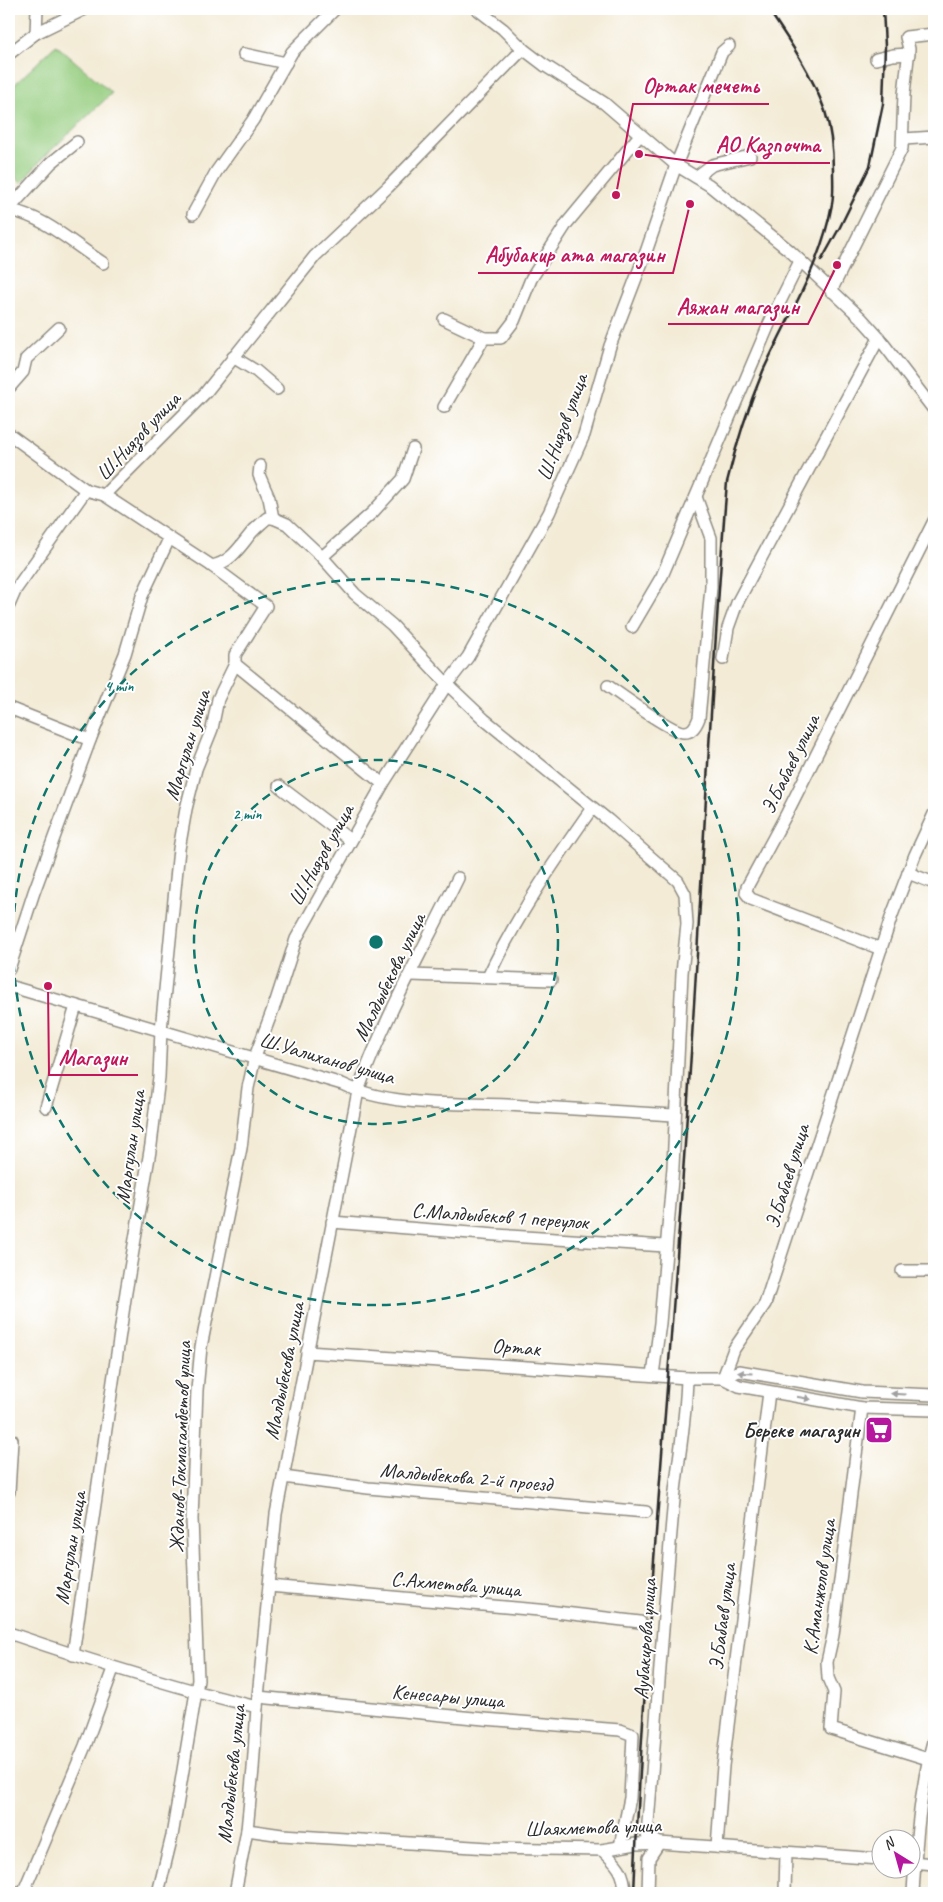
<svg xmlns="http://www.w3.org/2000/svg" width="943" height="1902" viewBox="0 0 943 1902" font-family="Caveat,sans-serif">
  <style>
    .green { fill: #96cd80; stroke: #607c56 }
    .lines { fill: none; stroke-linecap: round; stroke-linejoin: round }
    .minor-casing { stroke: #8f8b80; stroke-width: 14 }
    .minor { stroke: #fff; stroke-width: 11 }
    .rail { stroke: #2b2b2b; stroke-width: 2.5 }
    .oneway { fill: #a0a0a0 }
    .ring { fill: none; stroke: #0f766e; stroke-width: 2.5; stroke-dasharray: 9 6 }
    .labels { text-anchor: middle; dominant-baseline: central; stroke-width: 4; stroke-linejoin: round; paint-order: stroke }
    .street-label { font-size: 21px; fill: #2b2b2b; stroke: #fff }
    .poi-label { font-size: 21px; font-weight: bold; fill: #2b2b2b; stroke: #fff; text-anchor: end }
    .centre { fill: #0f766e; stroke: #fff; stroke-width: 2.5 }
    .ring-label { font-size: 15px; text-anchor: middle; font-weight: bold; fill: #0f766e; stroke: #fff; stroke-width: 4; stroke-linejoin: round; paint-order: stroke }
    .leader { fill: none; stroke: #c2185b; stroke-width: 2 }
    .callout-dot { fill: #c2185b; stroke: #fff; stroke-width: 2 }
    .callout-label { font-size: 22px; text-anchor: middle; font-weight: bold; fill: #c2185b; stroke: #fff; stroke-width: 4; stroke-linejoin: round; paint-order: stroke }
  </style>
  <rect width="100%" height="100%" fill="#fff"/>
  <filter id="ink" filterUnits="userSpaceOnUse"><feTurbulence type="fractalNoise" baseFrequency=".02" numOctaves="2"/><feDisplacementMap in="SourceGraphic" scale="10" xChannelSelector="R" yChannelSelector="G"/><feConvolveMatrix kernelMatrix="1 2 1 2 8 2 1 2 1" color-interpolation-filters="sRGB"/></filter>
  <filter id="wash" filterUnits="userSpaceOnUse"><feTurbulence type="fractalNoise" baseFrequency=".0096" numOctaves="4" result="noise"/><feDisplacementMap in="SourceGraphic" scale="20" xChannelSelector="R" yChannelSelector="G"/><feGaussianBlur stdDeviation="1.12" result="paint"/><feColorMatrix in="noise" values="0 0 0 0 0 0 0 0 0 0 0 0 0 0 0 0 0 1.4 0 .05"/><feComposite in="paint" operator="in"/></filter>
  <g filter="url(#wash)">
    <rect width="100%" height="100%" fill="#f3ebd6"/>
    <path class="green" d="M56,45L112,93L42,159L21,183L9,171V90Z"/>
  </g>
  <g filter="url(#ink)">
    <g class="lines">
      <defs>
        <g id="minor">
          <path d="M477,9L503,29L523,49L544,65L604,103L676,165L709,185L790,251L861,318L879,338L934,410"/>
          <path d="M36,33L37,9"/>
          <path d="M523,49L388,187L315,256L206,392L104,495L212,566C232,562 240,546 253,531C257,527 263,522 267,518H273L287,524L322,557L355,594L392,625L447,684L468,657L549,513L584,435L610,346L646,252L676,165L722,52L729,46"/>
          <path d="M9,54L36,33L85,9"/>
          <path d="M244,54L286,63"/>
          <path d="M876,59L893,55L909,54"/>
          <path d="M904,139L934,137"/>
          <path d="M696,177L712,165L750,156"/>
          <path d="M9,209L51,163L77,142"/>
          <path d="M9,210C44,216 73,244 103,263"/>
          <path d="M193,214L216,172L253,120L292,52L335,9"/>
          <path d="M831,291L902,148L904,94L909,49L906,37L934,34"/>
          <path d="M444,319L484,338"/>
          <path d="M233,357L256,371L277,389"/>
          <path d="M9,388L23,372L26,359L59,328"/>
          <path d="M444,407L484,338H501L514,321L531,279L567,223L640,135"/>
          <path d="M9,434L86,490L104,495"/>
          <path d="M260,466L259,475L269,498L273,518"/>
          <path d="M322,557L373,512L403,479L413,449"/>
          <path d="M9,605L16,589L86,490"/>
          <path d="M632,627L662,576L770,322L800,261"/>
          <path d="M723,659L728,628L737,603L879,338"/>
          <path d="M235,664L383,784"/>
          <path d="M608,686C621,695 670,731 683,732C692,733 696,726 699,718L711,587V538L696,497"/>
          <path d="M9,708L90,740"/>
          <path d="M279,786L350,840"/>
          <path d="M908,873L934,883"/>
          <path d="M881,949L751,899L746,893L747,887L787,813L934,521"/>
          <path d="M9,969L34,892L90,740L125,654L142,596L169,539"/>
          <path d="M411,975L551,980"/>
          <path d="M488,977C516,917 554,862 592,808"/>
          <path d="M9,986L342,1084C390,1107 454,1103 507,1105C563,1108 618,1112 674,1115"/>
          <path d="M46,1107L76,1006"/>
          <path d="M332,1222L496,1235L665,1246"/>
          <path d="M902,1271H934"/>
          <path d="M307,1352L687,1378H723L739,1371L862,1392L934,1395"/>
          <path d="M723,1378L734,1349L765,1304L892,915L915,855L934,814"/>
          <path d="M723,1378L739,1386L862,1408L934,1410"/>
          <path d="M862,1408L833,1635L827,1662L828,1678L834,1692L831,1729L928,1759"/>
          <path d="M283,1477L368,1488L646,1512"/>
          <path d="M9,1492L12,1440"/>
          <path d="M269,1586L539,1610L640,1622"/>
          <path d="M9,1633C91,1661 172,1687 257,1707"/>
          <path d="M73,1655L126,1292L151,1145L159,1077L161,1030L179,849L186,809L196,769L212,729L218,699L235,664V655L266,606L212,566"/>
          <path d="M258,1697L484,1719L620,1730L633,1735L630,1798L620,1846"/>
          <path d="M247,1830L282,1835L489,1848L602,1850L636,1844L659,1843L880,1859"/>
          <path d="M717,1847L723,1766L769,1392"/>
          <path d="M602,1850C617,1864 625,1872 625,1893"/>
          <path d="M910,1862L934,1864"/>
          <path d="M9,1890L19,1893"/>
          <path d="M23,1893L85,1746L113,1669"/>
          <path d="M158,1893L172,1836L198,1680L192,1519L197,1390L201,1347L241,1148L248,1088L255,1057L276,1001L296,939L383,784L447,684L485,720L608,820L678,881L685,894L687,924L682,973L673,1167L660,1323L653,1375"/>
          <path d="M235,1893L247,1830L253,1769L257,1707L276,1514L358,1091C384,1018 424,948 458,878"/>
          <path d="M648,1893L649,1858L659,1843L647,1835C656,1727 663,1618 673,1510C677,1466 686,1422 687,1378"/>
          <path d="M785,1893L786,1852"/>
          <path d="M913,1893C916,1842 920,1788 934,1738"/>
        </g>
      </defs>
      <use href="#minor" class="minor-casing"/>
      <use href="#minor" class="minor"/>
      <g class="rail">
        <path d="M821,261L840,227L870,166L883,104L885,46L883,9"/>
        <path d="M634,1893C645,1628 671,1364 688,1099C702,894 710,688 727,482C736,445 748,407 763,371C788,316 821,265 832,204C834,194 833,181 833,170C833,150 831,130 825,111C812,74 789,40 768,9"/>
      </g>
    </g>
    <defs><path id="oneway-solid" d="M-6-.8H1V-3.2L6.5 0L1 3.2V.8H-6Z" transform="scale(1.25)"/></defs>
    <g class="oneway">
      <use href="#oneway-solid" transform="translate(745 1373) rotate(-176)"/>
      <use href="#oneway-solid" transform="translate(898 1394) rotate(-177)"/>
      <use href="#oneway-solid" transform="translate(804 1398) rotate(10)"/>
    </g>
  </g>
  <g class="ring">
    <circle cx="376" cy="942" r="182"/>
    <circle cx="376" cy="942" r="363"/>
  </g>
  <defs>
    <symbol id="supermarket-square" viewBox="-11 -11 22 22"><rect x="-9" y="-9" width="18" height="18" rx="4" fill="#b5179e" stroke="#fff"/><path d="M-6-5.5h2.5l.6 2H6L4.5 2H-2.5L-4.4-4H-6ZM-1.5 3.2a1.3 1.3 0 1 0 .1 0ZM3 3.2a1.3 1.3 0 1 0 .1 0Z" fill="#fff"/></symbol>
  </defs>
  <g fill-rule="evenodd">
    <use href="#supermarket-square" x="863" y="1414" width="32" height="32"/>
  </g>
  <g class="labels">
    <g class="street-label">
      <text transform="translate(562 427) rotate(-70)">Ш.Ниязов улица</text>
      <text transform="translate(138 436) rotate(-47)">Ш.Ниязов улица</text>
      <text transform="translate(187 745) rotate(-73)">Маргулан улица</text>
      <text transform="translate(790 764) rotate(-64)">Э.Бабаев улица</text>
      <text transform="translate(321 855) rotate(-61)">Ш.Ниязов улица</text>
      <text transform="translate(389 977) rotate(-64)">Малдыбекова улица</text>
      <text transform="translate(327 1058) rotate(16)">Ш.Уалиханов улица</text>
      <text transform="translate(130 1147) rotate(-82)">Маргулан улица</text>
      <text transform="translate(787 1176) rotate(-73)">Э.Бабаев улица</text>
      <text transform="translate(500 1216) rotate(4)">С.Малдыбеков 1 переулок</text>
      <text transform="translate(516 1347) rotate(4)">Ортак</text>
      <text transform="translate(284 1371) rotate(-79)">Малдыбекова улица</text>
      <text transform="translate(180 1447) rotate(-88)">Жданов-Токмагамбетов улица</text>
      <text transform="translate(466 1477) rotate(5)">Малдыбекова 2-й проезд</text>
      <text transform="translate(70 1548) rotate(-81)">Маргулан улица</text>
      <text transform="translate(456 1584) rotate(5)">С.Ахметова улица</text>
      <text transform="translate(819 1587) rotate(-82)">К.Аманжолов улица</text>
      <text transform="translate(722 1617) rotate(-83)">Э.Бабаев улица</text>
      <text transform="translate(645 1639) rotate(-86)">Аубакирова улица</text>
      <text transform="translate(448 1696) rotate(5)">Кенесары улица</text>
      <text transform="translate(231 1774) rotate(-84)">Малдыбекова улица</text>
      <text transform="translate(593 1827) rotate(-2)">Шаяхметова улица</text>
    </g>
    <g class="poi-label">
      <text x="860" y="1430">Береке магазин</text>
    </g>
  </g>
  <circle cx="376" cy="942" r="8" class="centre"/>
  <g class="ring-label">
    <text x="119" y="691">4 min</text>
    <text x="247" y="819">2 min</text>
  </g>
  <path class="leader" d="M616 195L633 104H769M639 154L706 163H830M690 204L673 273H478M837 265L808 324H668M48 986L49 1075H138"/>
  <g class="callout-dot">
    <circle cx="616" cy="195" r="5"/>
    <circle cx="639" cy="154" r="5"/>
    <circle cx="690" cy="204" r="5"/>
    <circle cx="837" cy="265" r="5"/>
    <circle cx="48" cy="986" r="5"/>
  </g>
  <g class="callout-label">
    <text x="701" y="93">Ортак мечеть</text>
    <text x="768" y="152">АО Казпочта</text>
    <text x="575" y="262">Абубакир ата магазин</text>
    <text x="738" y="314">Аяжан магазин</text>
    <text x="93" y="1065">Магазин</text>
  </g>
  <rect width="943" height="1902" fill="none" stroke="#fff" stroke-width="30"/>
  <g transform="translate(896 1854) rotate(323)"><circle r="24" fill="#ffffff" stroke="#aaaaaa"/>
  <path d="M0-4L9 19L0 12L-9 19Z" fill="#b5179e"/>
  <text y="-8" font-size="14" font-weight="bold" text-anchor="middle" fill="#2b2b2b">N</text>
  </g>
</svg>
